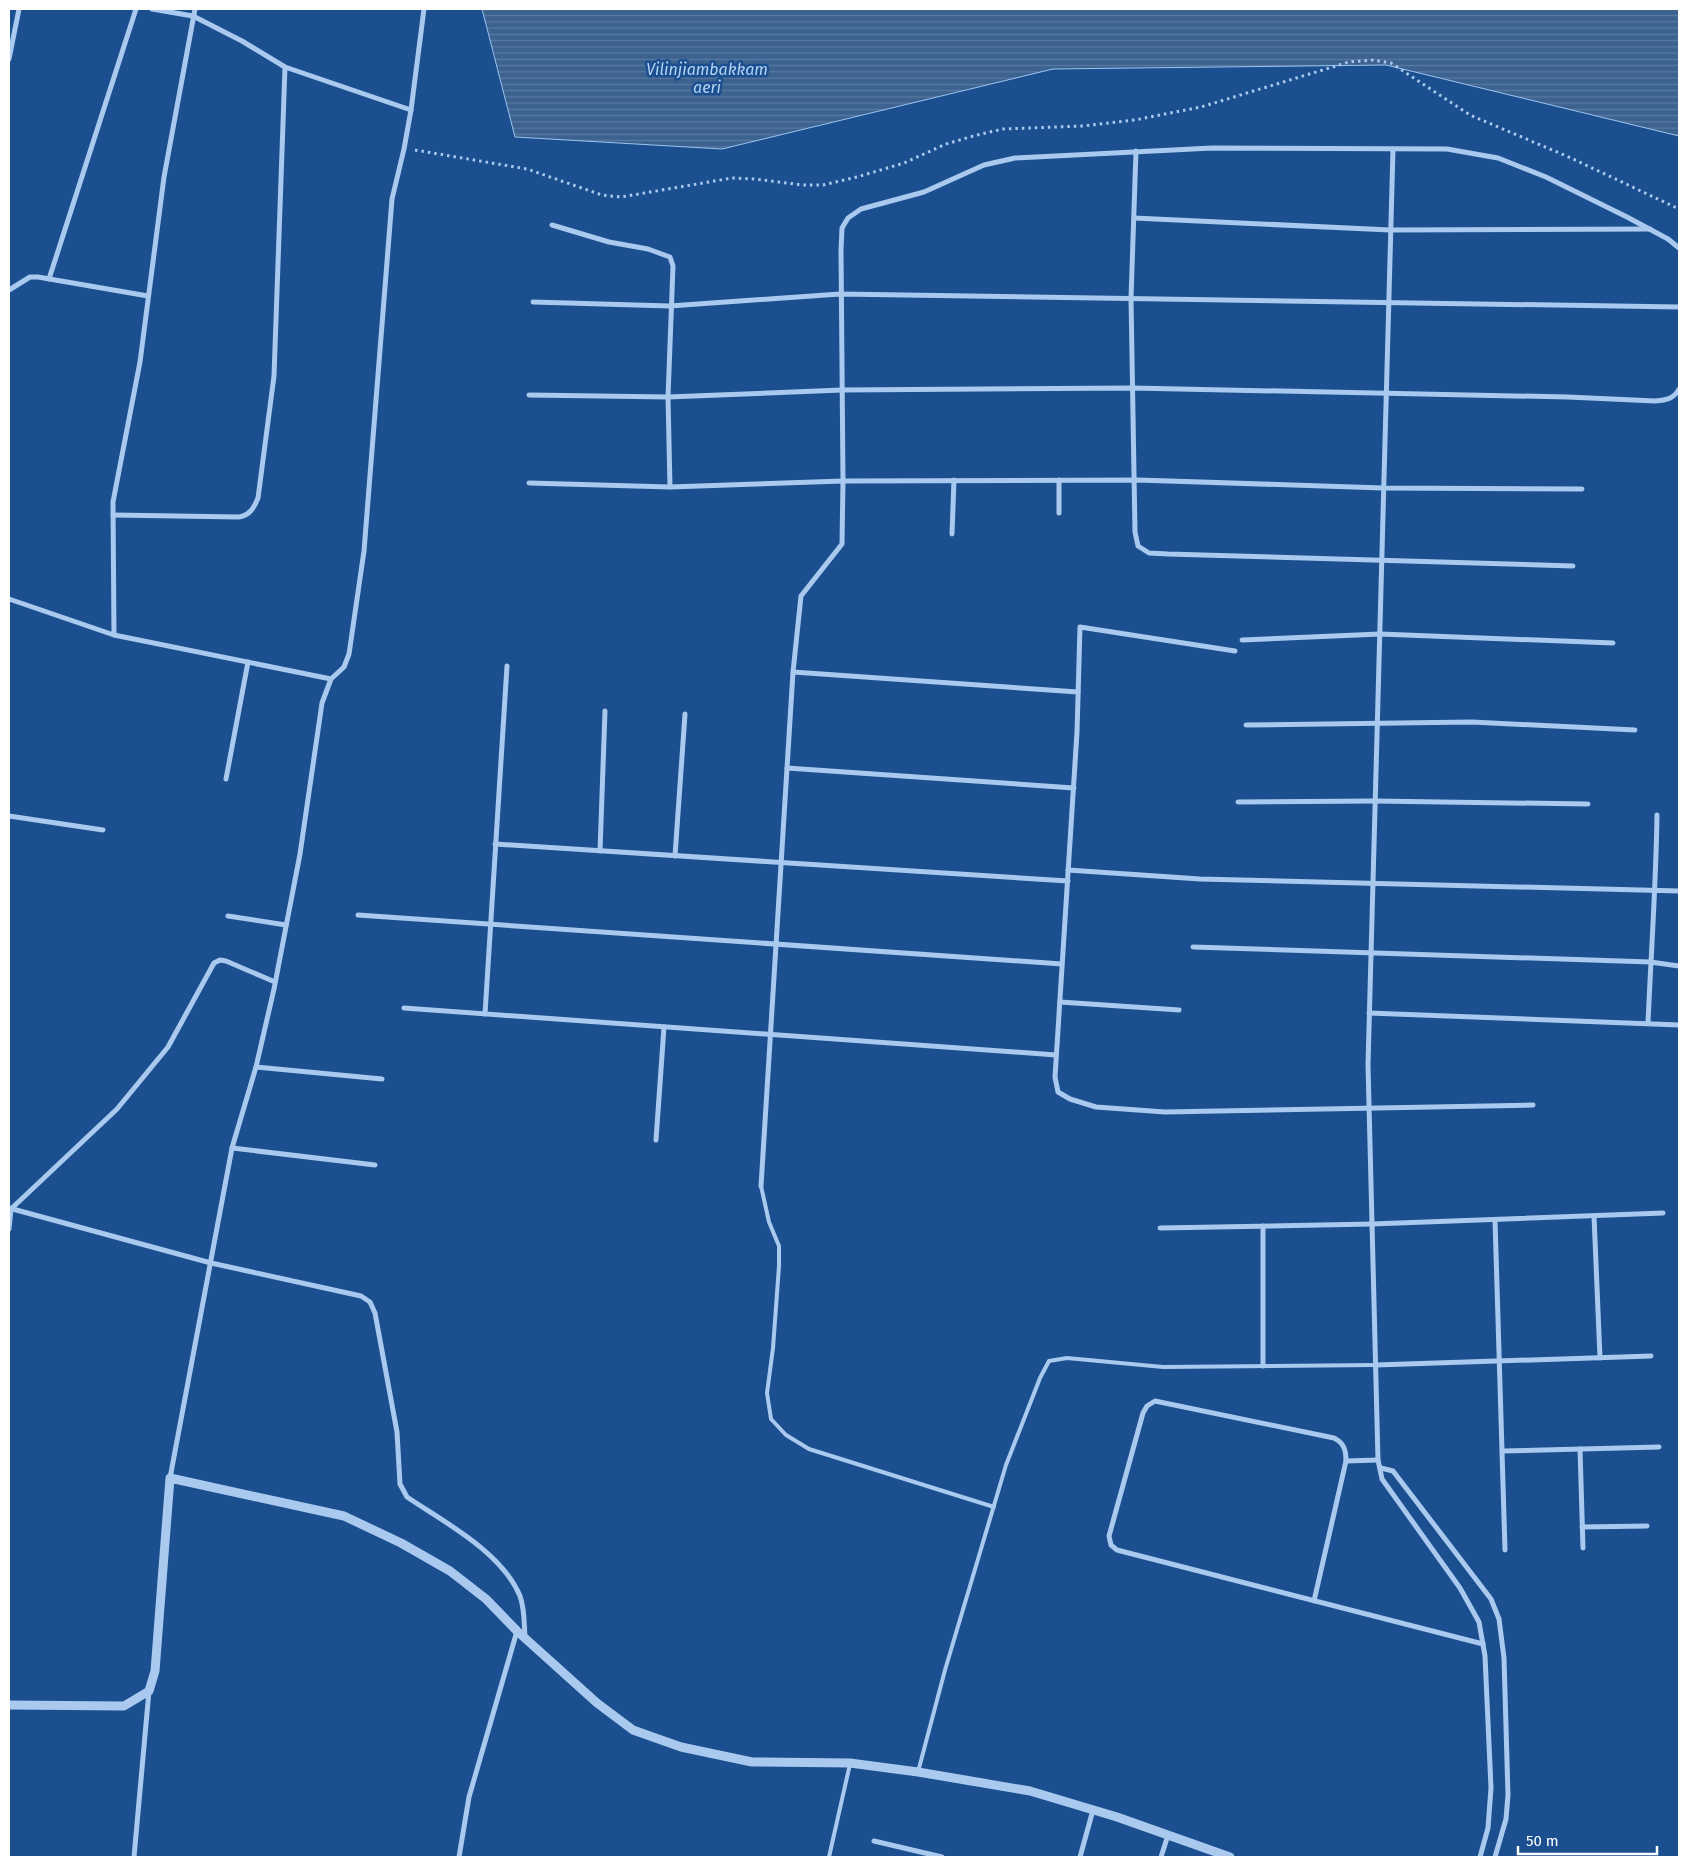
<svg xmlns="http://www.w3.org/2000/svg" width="1688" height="1866" viewBox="0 0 1688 1866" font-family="'Fira Sans',sans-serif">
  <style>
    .water { fill: url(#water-rules); stroke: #9cc4f0 }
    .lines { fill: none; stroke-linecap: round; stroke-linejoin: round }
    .path { stroke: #a9c9ee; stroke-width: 3; stroke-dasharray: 2.5 4; stroke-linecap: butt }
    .service { stroke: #a9c9ee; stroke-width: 4 }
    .minor { stroke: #a9c9ee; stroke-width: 5 }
    .tertiary { stroke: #a9c9ee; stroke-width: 9 }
    .labels { text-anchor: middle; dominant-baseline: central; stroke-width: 5; stroke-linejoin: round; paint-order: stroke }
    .water-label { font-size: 16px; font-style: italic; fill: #b5d3f5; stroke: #1b4f8f }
  </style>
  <defs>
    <pattern id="water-rules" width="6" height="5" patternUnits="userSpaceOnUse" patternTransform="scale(1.25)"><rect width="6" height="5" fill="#3c6290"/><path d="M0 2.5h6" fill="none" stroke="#597aa1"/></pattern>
  </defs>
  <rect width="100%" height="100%" fill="#1b4f8f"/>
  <path class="water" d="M482,9H1679V136L1386,65L1053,69L722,149L515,137Z"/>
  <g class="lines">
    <path class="path" d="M415,150L527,169L602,195L621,197L732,178L755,179L802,185H823L857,177L904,163L946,144L977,135L1003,129L1083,126L1135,120L1201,107L1349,62L1373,60L1391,63L1470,115L1571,158L1679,209"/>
    <g class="service">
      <path d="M761,1186L769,1222L779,1246V1266L773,1348L767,1393L771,1419L786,1435L809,1449L994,1507"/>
      <path d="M918,1772L945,1670L1006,1465L1040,1378L1049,1361L1067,1358L1163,1367L1376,1365"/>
      <path d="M829,1857L850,1764"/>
    </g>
    <g class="minor">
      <path d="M152,9L193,16L242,41L285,67L411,110"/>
      <path d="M9,59L19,9"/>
      <path d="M1393,149L1368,1065L1378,1460L1382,1479L1460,1588L1479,1622L1485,1656L1491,1788L1488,1828L1480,1857"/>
      <path d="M1136,151L1131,298L1135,532L1138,546L1149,553L1168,554L1573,566"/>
      <path d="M1134,218L1390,230L1650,229"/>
      <path d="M552,225L609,242L648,249L670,257L673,266L668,397L670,487"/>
      <path d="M49,279L136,9"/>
      <path d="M9,290L30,277H38L148,296"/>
      <path d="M533,302L670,306L840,294L1679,307"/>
      <path d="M529,395L668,397L842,390L1132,388L1568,397L1655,401C1666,400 1674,399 1679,389"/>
      <path d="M529,483L670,487L843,481L1138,480L1383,488L1582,489"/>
      <path d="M1059,513V480"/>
      <path d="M113,515L239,517C250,515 254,508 258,498L274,376L285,67"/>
      <path d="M952,534L954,480"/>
      <path d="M9,599L114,635L331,679L322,703L300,854L274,989L256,1067L232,1148L170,1478"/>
      <path d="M114,635L113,502L140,362L164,177L195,9"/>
      <path d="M1242,640L1380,634L1613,643"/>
      <path d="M1235,651L1080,627L1077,732L1055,1077L1058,1092L1070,1099L1096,1107L1165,1112L1533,1105"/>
      <path d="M793,672L1078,692"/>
      <path d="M331,679L344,667L349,654L364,551L392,199L404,149L411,110L424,9"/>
      <path d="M1246,725L1472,722L1635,730"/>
      <path d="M787,768L1074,788"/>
      <path d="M226,779L248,662"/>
      <path d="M1238,802L1375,801L1588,804"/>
      <path d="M9,816L103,830"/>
      <path d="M495,844L1068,881"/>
      <path d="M600,851L605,711"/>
      <path d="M675,856L685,714"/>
      <path d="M1068,870L1200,879L1679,891"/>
      <path d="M358,915L1062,964"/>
      <path d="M228,916L286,925"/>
      <path d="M1193,947L1650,962L1679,966"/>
      <path d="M1060,1002L1179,1010"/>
      <path d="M404,1008L1056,1055"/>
      <path d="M1369,1013L1679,1025"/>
      <path d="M485,1014L507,666"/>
      <path d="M1648,1023C1651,954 1656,885 1657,815"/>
      <path d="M256,1067L382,1079"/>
      <path d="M656,1140L664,1027"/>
      <path d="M232,1148L375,1165"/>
      <path d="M761,1186L793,672L801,596L842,544L843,481L841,250L842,228L848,218L861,209L924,192L984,165L1015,158L1212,148L1447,149L1498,158L1546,177L1627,217L1668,239L1679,248"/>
      <path d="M9,1208L211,1263L361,1296L370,1302L375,1313L397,1432L400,1484L407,1497C444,1522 502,1552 520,1596C525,1610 524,1624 525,1638"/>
      <path d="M1594,1216L1600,1358"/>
      <path d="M1495,1220L1505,1550"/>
      <path d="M1160,1228L1372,1224L1663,1213"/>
      <path d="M9,1229L11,1209L117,1109L168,1047L214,963L220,960L226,961L275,982"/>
      <path d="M1376,1365L1651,1356"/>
      <path d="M1263,1366V1226"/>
      <path d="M1580,1449L1583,1548"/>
      <path d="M1502,1451L1659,1447"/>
      <path d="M1346,1461L1378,1460"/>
      <path d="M1381,1468L1393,1471L1491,1599L1499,1619L1504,1658L1508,1795L1506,1819L1495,1857"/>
      <path d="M1582,1527L1647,1526"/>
      <path d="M1314,1601L1346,1461C1346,1450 1344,1443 1334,1438L1155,1401L1147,1406L1143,1413L1109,1536L1111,1545L1117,1550L1483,1644"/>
      <path d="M874,1841L942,1857"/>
      <path d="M134,1857L149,1691"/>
      <path d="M459,1857L469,1797L517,1631"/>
      <path d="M1080,1857L1093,1810"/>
      <path d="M1161,1857L1168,1835"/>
    </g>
    <path class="tertiary" d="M9,1705L124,1706L149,1691L155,1671L170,1478L344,1516L401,1543L450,1571L486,1599L517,1631L597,1703L633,1730L681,1747L752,1762L850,1763L918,1772L1030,1791L1117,1817L1230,1857"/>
  </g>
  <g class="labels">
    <g class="water-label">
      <text x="707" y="69">Vilinjiambakkam<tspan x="707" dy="18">aeri</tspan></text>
    </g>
  </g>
  <rect width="1688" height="1866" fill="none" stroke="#ffffff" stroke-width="20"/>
  <path d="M1518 1846v8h139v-8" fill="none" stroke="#ffffff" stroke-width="2.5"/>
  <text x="1526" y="1846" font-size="15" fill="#ffffff" stroke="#1b4f8f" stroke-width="4" paint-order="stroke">50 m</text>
</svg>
